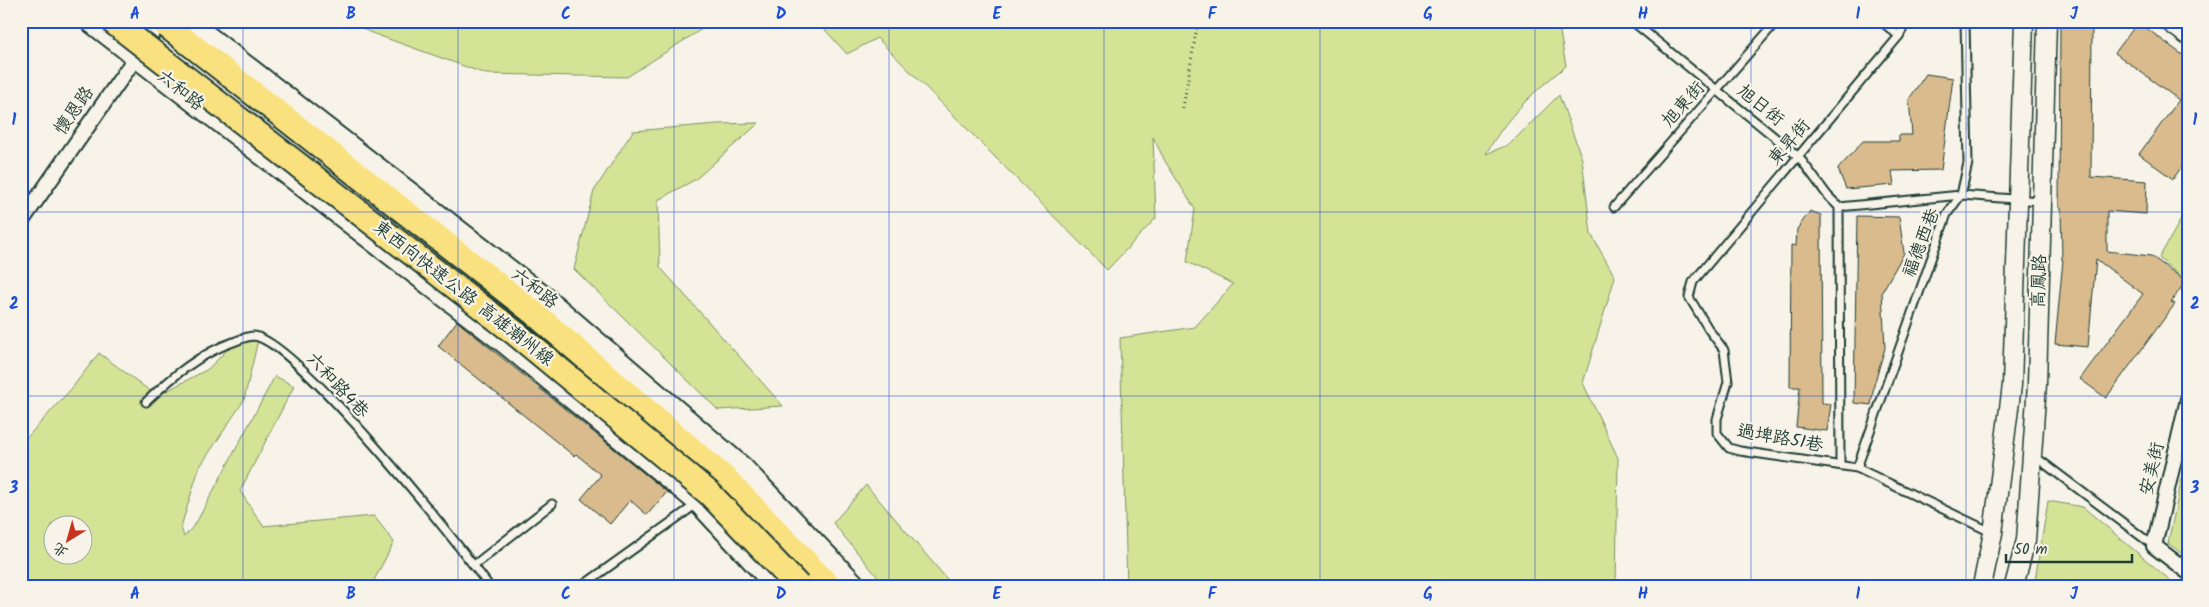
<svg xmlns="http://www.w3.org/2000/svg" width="2209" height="607" viewBox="0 0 2209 607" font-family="Kalam,'LXGW WenKai TC',sans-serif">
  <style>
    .green { fill: #d5e396; stroke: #7a9065; fill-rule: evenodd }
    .building { fill: #d9bb8d; stroke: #1f3d34 }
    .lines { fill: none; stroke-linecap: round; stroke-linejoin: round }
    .service-casing { stroke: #1f3d34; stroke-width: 11 }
    .minor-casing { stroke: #1f3d34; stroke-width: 18 }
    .tertiary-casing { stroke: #1f3d34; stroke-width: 21 }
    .secondary-casing { stroke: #1f3d34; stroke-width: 24 }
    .trunk-casing { stroke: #1f3d34; stroke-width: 28 }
    .path { stroke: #1f3d34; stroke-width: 3; stroke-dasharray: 1 4; stroke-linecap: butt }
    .service { stroke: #f7f3e8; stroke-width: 7 }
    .minor { stroke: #f7f3e8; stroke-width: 14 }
    .tertiary { stroke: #f7f3e8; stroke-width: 18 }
    .secondary { stroke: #f7f3e8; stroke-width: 20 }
    .trunk { stroke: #fae180; stroke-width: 24 }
    .trunk-bridge-casing { stroke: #1f3d34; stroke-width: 28; stroke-linecap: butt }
    .trunk-bridge { stroke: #fae180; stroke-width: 24 }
    .grid { fill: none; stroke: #1d4ed8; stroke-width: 1; stroke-opacity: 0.55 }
    .labels { text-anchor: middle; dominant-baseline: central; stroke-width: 4.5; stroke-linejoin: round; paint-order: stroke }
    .street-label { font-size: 18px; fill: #1f3d34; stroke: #f7f3e8 }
    .neatline { fill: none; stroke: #1d4ed8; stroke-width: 2 }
    .grid-label { font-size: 16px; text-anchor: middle; font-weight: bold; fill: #1d4ed8 }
  </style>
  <rect width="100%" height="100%" fill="#f7f3e8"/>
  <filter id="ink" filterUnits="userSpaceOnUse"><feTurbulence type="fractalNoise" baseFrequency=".02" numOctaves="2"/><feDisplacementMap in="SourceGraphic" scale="10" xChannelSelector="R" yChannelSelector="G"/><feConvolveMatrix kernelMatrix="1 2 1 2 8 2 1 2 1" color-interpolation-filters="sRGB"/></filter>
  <g filter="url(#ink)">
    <g class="green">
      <path d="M352,21H709L705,27L627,77L486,74L369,32Z"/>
      <path d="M817,21H1558L1566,66C1531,94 1508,115 1486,154L1510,144L1559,95L1582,159L1591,234L1615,277L1583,383L1618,458L1616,586H1127L1120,338L1195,327L1233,284L1187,262L1195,209L1165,161L1153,137L1156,218L1107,270L877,38L847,54Z"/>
      <path d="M759,123L696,179L658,200L660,267L783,406L718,410L574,269L594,191L633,131L717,124Z"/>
      <path d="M2188,207V283L2159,258Z"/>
      <path d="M258,340L244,400L199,468L181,527L184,537L196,523L275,376L294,386L240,491L263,526L374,516L394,542L371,586H21V444L72,388L99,353L157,396L208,369L232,345ZM52,524H82V554H52Z"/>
      <path d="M2188,450V558L2168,543Z"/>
      <path d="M866,485L953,586H885L833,523Z"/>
      <path d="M2048,501L2083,507L2177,586H2034Z"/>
    </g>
    <g class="building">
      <path d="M2060,21H2092L2091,177L2147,181L2146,214L2107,211V251L2151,256L2186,281L2171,302L2175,304L2106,398L2080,379L2143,294L2096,259L2088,347L2055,344L2063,260H2062L2061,208H2059Z"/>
      <path d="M2138,22L2188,59V158L2173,179L2139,154L2179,100L2115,53Z"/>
      <path d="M1926,74L1953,78L1941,170L1892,171L1894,185L1846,189L1838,169L1863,141H1899V135H1912L1909,99Z"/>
      <path d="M1810,211L1821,215L1822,403L1831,404L1827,431L1796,427L1800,387H1790L1791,245L1796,246L1797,229Z"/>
      <path d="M1857,216L1899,217L1904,253L1882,292L1885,348L1874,385L1871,405L1854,403Z"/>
      <path d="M457,321L667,492L647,515L630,500L610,524L581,499L601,475L576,454L574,456L438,346Z"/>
    </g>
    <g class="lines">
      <defs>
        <g id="service">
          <path d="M1632,21L1799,157L1828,196L1839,207L1840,465"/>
          <path d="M1881,21L1899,36"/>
          <path d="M1907,21L1899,36L1693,282L1689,297L1709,330L1724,350L1728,382L1717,419V433L1729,448L1740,451L1857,468L1991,532"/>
          <path d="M1614,207L1777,21"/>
          <path d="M1839,207L1961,195L2041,201"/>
          <path d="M146,402C173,376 200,353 236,341C241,339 248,336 254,336C296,341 458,543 489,586"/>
          <path d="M2033,455L2154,546"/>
          <path d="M1857,468L1947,214L1961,195L1968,163L1965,21"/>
          <path d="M474,565L552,504"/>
          <path d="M582,586L698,503"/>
        </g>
        <g id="minor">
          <path d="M21,222L161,21"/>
          <path d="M2188,399L2154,546L2188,572"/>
        </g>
        <g id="tertiary">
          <path d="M2168,21L2188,36"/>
          <path d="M1982,586L1993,533L2012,385L2024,21"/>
          <path d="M2014,586L2026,540L2037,384L2047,21"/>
        </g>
        <g id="secondary">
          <path d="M90,21L506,344L699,503L776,586"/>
          <path d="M188,21L548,300L742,467L856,586"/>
        </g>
        <path id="trunk" d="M161,21L533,312L727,480L829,586"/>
      </defs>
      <use href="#service" class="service-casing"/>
      <use href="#minor" class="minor-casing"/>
      <use href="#tertiary" class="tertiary-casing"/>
      <use href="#secondary" class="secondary-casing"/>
      <use href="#trunk" class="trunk-casing"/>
      <path class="path" d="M1183,108L1198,21"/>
      <use href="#service" class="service"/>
      <use href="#minor" class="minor"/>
      <use href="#tertiary" class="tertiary"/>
      <use href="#secondary" class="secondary"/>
      <use href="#trunk" class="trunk"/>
      <defs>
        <path id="trunk-bridge" d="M112,21L515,333L710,494L798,586"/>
      </defs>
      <use href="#trunk-bridge" class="trunk-bridge-casing"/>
      <use href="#trunk-bridge" class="trunk-bridge"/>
    </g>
  </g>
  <path class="grid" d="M243,21V586M458,21V586M674,21V586M889,21V586M1104,21V586M1320,21V586M1535,21V586M1751,21V586M1966,21V586M21,212H2188M21,396H2188"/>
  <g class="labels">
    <g class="street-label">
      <text transform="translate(180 91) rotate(38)">六和路</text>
      <text transform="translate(1684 105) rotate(-48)">旭東街</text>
      <text transform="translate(1760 106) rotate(39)">旭日街</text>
      <text transform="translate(75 111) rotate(-55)">懷恩路</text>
      <text transform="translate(1790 143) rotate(-50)">東昇街</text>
      <text transform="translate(1922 243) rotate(-69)">福德西巷</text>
      <text transform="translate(2040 281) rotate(-88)">高鳳路</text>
      <text transform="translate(534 289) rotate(38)">六和路</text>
      <text transform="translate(463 294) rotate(38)">東西向快速公路 高雄潮州線</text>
      <text transform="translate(337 386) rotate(47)">六和路4巷</text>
      <text transform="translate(1780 439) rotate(10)">過埤路51巷</text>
      <text transform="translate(2153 469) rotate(-77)">安美街</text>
    </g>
  </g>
  <rect width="2209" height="607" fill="none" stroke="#f7f3e8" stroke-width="55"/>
  <g transform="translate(68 540) rotate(217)"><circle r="24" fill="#f7f3e8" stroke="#a1aaa0"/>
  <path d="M0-4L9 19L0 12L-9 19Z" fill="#c8321e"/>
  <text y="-8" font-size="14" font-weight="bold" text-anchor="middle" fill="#1f3d34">北</text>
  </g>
  <path d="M2006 554v8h126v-8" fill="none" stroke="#1f3d34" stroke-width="2.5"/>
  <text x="2014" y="554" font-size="15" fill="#1f3d34" stroke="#f7f3e8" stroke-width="4" paint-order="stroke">50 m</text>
  <rect x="28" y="28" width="2154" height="552" class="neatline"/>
  <g class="grid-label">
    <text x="135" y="19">A</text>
    <text x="351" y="19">B</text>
    <text x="566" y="19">C</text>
    <text x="781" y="19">D</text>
    <text x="997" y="19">E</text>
    <text x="1212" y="19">F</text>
    <text x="1428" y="19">G</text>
    <text x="1643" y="19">H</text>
    <text x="1858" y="19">I</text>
    <text x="2074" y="19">J</text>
    <text x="14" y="125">1</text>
    <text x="2195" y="125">1</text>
    <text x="14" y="309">2</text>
    <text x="2195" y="309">2</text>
    <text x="14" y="493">3</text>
    <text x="2195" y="493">3</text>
    <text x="135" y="599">A</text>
    <text x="351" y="599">B</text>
    <text x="566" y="599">C</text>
    <text x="781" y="599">D</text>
    <text x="997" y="599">E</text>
    <text x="1212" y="599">F</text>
    <text x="1428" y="599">G</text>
    <text x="1643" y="599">H</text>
    <text x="1858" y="599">I</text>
    <text x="2074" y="599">J</text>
  </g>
</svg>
